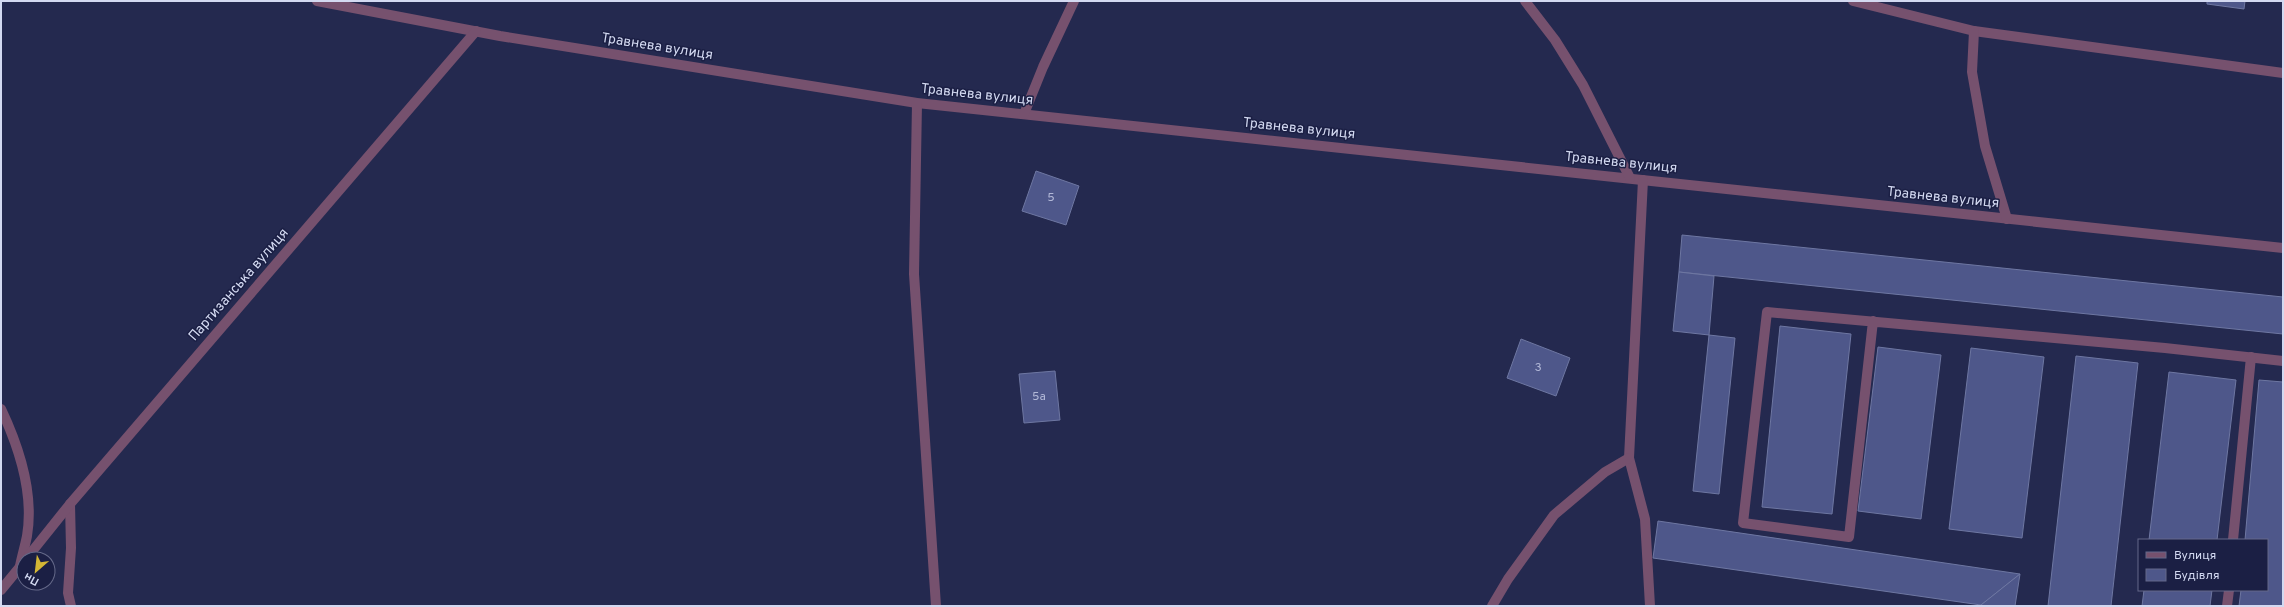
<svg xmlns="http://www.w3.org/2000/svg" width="2284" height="607" viewBox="0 0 2284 607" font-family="Overpass,sans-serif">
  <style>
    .building { fill: #4e578a; stroke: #6e77a2 }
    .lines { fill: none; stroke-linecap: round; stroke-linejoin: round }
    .minor { stroke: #76516e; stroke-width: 10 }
    .labels { text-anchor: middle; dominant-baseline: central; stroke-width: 3; stroke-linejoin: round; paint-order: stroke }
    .number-label { font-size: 12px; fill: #b2b8d7 }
    .street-label { font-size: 14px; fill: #d3d9f1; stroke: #1b1f44 }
  </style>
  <rect width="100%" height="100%" fill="#24294f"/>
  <g class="building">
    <path d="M2207,1H2245L2244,9L2207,4Z"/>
    <path d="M1036,171L1079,186L1066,225L1022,211Z"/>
    <path d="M1682,235L2283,297V334L1679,272Z"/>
    <path d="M1679,272L1714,276L1709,335L1673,331Z"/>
    <path d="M1780,326L1851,334L1832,514L1762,507Z"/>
    <path d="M1709,335L1735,338L1719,494L1693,491Z"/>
    <path d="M1521,339L1570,358L1556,396L1507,378Z"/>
    <path d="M1878,347L1941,355L1921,519L1858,511Z"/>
    <path d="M1971,348L2044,357L2022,538L1949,529Z"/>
    <path d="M2076,356L2138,363L2111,606H2048Z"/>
    <path d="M1055,371L1060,420L1024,423L1019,374Z"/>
    <path d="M2169,372L2236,380L2217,540H2149Z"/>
    <path d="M2259,380L2283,382V606H2239L2241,590H2267V540H2245Z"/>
    <path d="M1658,521L2020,574L1981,605L1653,558Z"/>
    <path d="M2020,574L2015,606H1981V605Z"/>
    <path d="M2144,590H2212L2210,606H2142Z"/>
  </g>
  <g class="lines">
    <g class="minor">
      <path d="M317,1L500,36L917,103L2283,248"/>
      <path d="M1525,1L1555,40L1583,85L1630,178"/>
      <path d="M1853,1L1974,31L2283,73"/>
      <path d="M1974,31L1972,72L1985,146L2007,219"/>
      <path d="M917,103L914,274L936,606"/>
      <path d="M1024,114L1043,67L1074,1"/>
      <path d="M1643,180L1629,458L1645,519L1650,606"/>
      <path d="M1873,321L1849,537L1743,523L1767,312L2165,348L2283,361"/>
      <path d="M1,409C19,447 34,494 27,536C25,546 22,556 20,566"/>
      <path d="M70,504L71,548L68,593L71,606"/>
      <path d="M2233,540L2251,357"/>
      <path d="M26,559L70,504L476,31"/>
      <path d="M1,590L24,562"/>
      <path d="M1492,606L1508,579L1554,515L1605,472L1629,458"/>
      <path d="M2227,606L2229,590"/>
    </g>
  </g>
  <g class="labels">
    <g class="number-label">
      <text x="1051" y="198">5</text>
      <text x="1538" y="368">3</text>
      <text x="1039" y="397">5а</text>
    </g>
    <g class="street-label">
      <text transform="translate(657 47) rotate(9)">Травнева вулиця</text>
      <text transform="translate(977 95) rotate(6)">Травнева вулиця</text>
      <text transform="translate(1299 129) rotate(6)">Травнева вулиця</text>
      <text transform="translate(1621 163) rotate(6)">Травнева вулиця</text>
      <text transform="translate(1943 198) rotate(6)">Травнева вулиця</text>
      <text transform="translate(239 285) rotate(-49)">Партизанська вулиця</text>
    </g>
  </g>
  <rect width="2284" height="607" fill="none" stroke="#d3d9f1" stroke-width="4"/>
  <rect x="2138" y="539" width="130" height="52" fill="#1b1f44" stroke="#656989"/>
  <rect x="2146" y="552" width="20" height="6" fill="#76516e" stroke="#656989"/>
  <text x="2174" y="559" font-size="12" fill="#d3d9f1">Вулиця</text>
  <rect x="2146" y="569" width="20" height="12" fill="#4e578a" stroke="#656989"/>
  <text x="2174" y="579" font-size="12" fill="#d3d9f1">Будівля</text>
  <g transform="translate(36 571) rotate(208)"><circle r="19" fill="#1b1f44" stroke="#656989"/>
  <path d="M0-3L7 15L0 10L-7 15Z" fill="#d4b635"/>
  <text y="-6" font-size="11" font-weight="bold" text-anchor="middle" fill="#d3d9f1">Пн</text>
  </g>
</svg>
